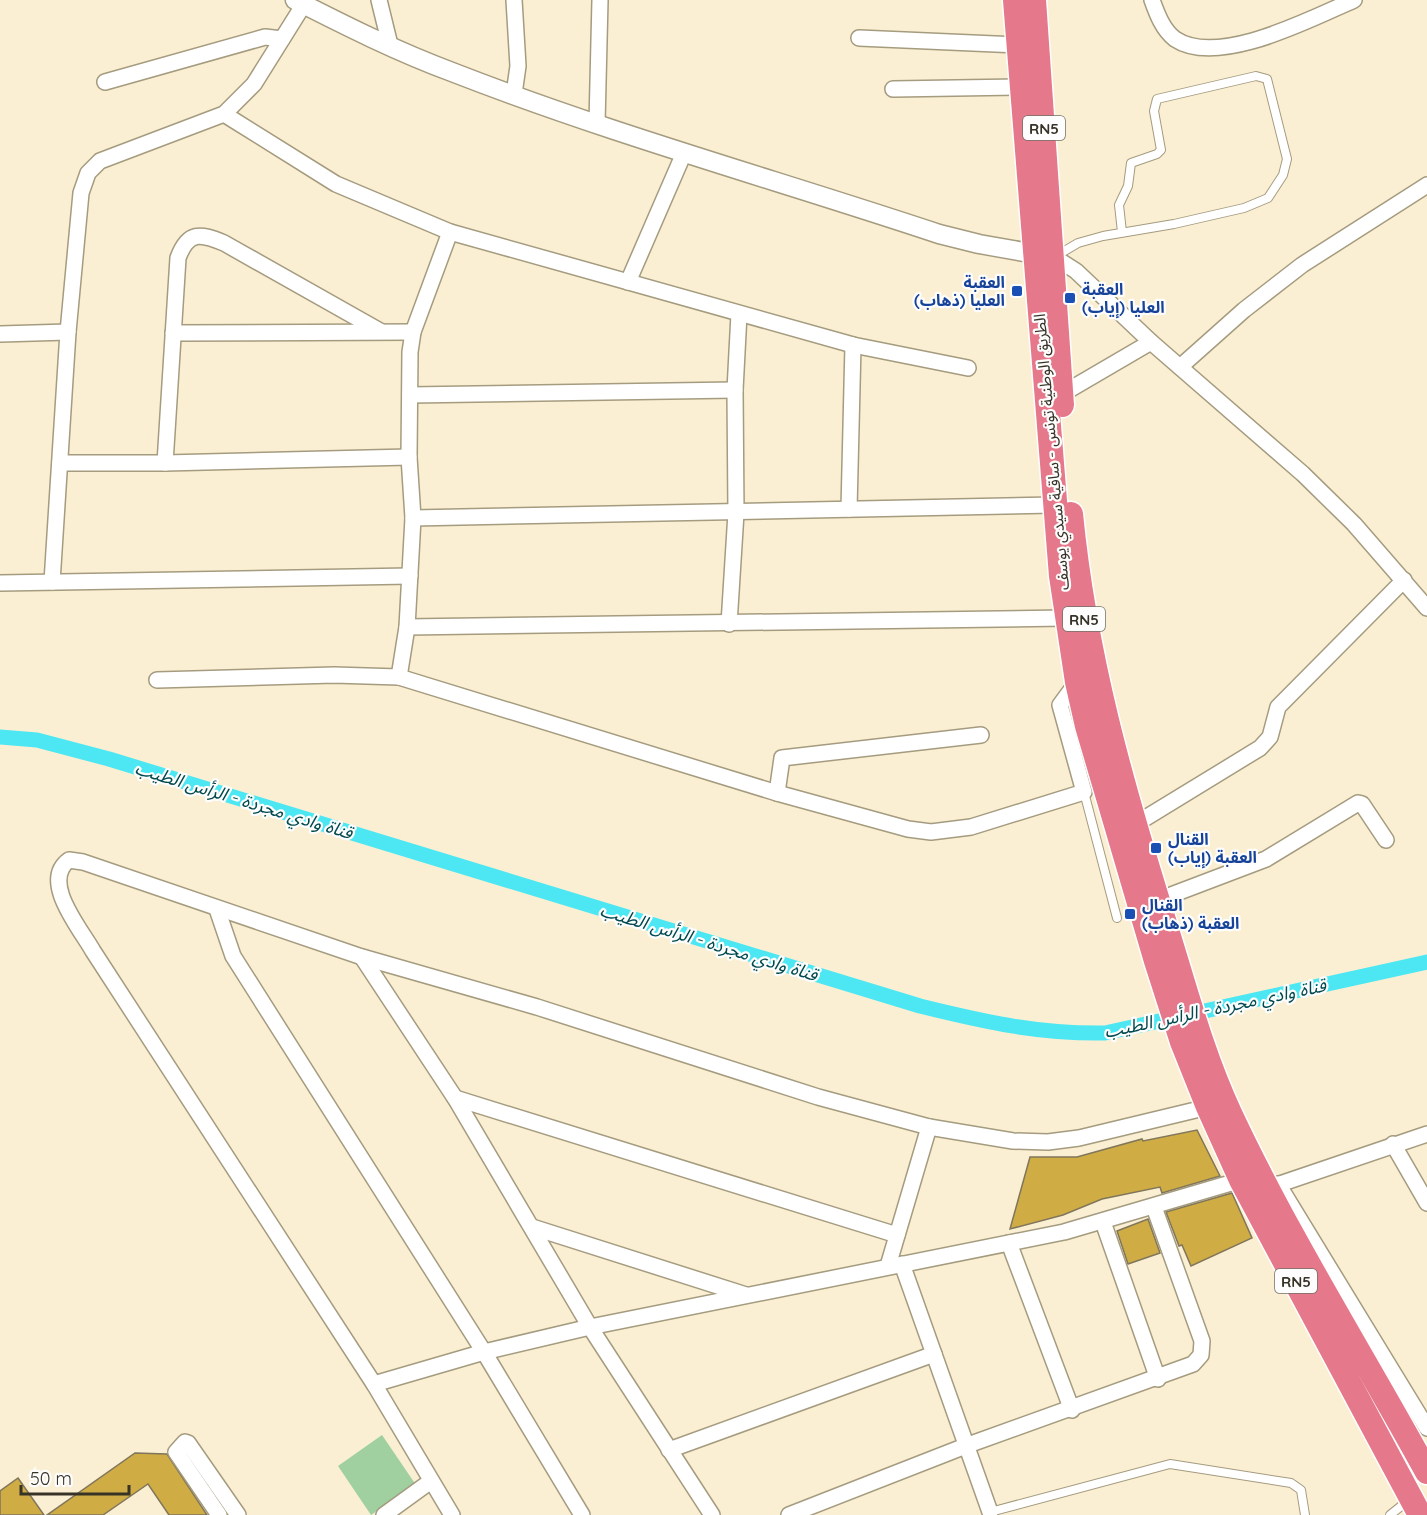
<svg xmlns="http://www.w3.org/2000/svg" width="1427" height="1515" viewBox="0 0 1427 1515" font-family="Quicksand,'Noto Sans Arabic',sans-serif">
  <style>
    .green { fill: #a0d09f }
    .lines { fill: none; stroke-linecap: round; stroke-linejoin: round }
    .canal { stroke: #4ce7f3; stroke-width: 15 }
    .building { fill: #cfac44; stroke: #80765b; stroke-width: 1.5 }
    .service-casing { stroke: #a59b7f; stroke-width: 10 }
    .minor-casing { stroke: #a59b7f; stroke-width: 18 }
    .tertiary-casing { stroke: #a59b7f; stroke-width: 21 }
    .trunk-casing { stroke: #fff; stroke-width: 27 }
    .service { stroke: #fff; stroke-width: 8 }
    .minor { stroke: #fff; stroke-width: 15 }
    .tertiary { stroke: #fff; stroke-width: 18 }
    .trunk { stroke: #e6788b; stroke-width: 24 }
    .transit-dot { fill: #1a4fb4; stroke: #fdfdfd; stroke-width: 2 }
    .labels { text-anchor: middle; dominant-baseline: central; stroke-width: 4.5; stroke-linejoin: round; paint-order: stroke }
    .shield { fill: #fdfdfd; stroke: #727067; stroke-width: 1.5 }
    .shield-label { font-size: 15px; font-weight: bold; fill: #373327 }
    .transit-label { font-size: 16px; font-weight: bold; fill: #164399; stroke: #fdfdfd; text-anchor: start }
    .street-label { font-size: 16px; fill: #373327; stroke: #fdfdfd }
    .water-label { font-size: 18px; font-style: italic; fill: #00494e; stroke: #fdfdfd }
  </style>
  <rect width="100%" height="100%" fill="#faefd2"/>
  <path class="green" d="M382,1435L416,1485L371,1515L338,1466Z"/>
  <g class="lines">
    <path class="canal" d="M0,737L37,740L109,759L920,1006C985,1022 1038,1034 1105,1033L1427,962"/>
  </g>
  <g class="building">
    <path d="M1197,1130L1220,1176L1162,1193L1160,1187L1102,1199L1063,1215L1010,1229L1030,1157H1077L1142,1139L1143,1141Z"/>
    <path d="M1232,1193L1252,1238L1191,1266L1182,1245L1179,1246L1166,1212Z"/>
    <path d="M1148,1219L1160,1253L1128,1264L1117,1231Z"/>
    <path d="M135,1453L167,1454L207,1515H169L148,1484L103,1515H47Z"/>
    <path d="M18,1478L44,1515H0V1491Z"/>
  </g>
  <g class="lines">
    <defs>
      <g id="service">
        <path d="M1056,256L1078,243L1103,236L1174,224L1244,208L1268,198L1283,175L1287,159L1267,79L1256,76L1157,99L1154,111L1161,150L1157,154L1131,163L1128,186L1119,205L1122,232"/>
        <path d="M1084,792L1117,918"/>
        <path d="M990,1512L1170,1464L1291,1483L1301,1490L1305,1515"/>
        <path d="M1390,1515L1410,1499"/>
      </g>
      <g id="minor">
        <path d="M379,0L390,45"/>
        <path d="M514,0L518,66L514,94"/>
        <path d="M1152,0C1157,14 1163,30 1175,39C1218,68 1312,18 1354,0"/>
        <path d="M859,38L1018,45"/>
        <path d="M105,82L265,37L282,39"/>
        <path d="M893,89L1021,87"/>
        <path d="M224,114L336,184L450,232L853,345L968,368"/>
        <path d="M597,123L600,0"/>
        <path d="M1054,257L1076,271L1151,342L1303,474L1354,524L1427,608"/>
        <path d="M628,282L684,153"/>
        <path d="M173,333L413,332"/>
        <path d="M0,334L68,332"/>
        <path d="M1180,367L1244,310L1302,265L1427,185"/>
        <path d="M1062,394L1151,342"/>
        <path d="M410,395L735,390"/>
        <path d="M60,463H165L409,457"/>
        <path d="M165,463L178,258C188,231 200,233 224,243L380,331"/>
        <path d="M849,509L853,345"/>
        <path d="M413,518L1054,505"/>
        <path d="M52,582L68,332L81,193L88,173L100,161L224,114L254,84L304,4"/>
        <path d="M0,583L410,576"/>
        <path d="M729,624L736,513L735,390L739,314"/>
        <path d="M407,627L1065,618"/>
        <path d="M399,677L407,627L413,518L409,457L410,352L413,332L450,232"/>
        <path d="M157,680L334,675L399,677L777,793L908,829L931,832L971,827L1084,792L1060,705L1077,682"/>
        <path d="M777,793L782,758L981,735"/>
        <path d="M1134,825L1260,748L1270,737L1278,707L1404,580"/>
        <path d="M1158,900L1266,859L1358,803L1362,804L1386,840"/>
        <path d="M217,909L233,956L484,1352L582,1515"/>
        <path d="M362,957L455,1098L590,1327L712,1515"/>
        <path d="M455,1098L897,1235"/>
        <path d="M1393,1144L1427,1203"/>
        <path d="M1278,1184L1427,1428"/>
        <path d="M1271,1187L1427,1134"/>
        <path d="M1103,1222L1158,1379"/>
        <path d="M532,1227L746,1295"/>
        <path d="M1009,1243L1072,1410"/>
        <path d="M902,1264L990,1512"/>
        <path d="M888,1266L929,1127"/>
        <path d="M374,1384L484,1352L590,1327L1064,1232L1241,1180"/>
        <path d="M669,1450L934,1354"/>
        <path d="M219,1515L176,1452L185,1442L188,1443L238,1515"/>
        <path d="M384,1515L431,1481"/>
        <path d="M452,1515L374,1384L93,951C80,928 40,881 69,860L83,862L362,957L537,1007L818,1097L929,1127L1013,1141L1048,1142L1079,1138L1208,1107"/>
        <path d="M789,1515L968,1445L1193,1364L1201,1355L1202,1341L1154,1207"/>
      </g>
      <path id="tertiary" d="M295,0C346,26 398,52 452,72C611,134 777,180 939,234L979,244L1047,256"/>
      <g id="trunk">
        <path d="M1015,0L1061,576L1077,682L1087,726L1156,961L1182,1042L1208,1107L1241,1180L1420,1515"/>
        <path d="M1034,0L1062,405"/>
        <path d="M1071,514C1085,656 1121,782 1163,917C1184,983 1201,1051 1230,1113C1288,1237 1362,1353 1427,1472"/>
      </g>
    </defs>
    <use href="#service" class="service-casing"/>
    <use href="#minor" class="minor-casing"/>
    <use href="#tertiary" class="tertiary-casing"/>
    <use href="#trunk" class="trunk-casing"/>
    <use href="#service" class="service"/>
    <use href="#minor" class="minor"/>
    <use href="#tertiary" class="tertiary"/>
    <use href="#trunk" class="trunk"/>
  </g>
  <g class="transit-dot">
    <rect x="1011" y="285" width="12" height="12" rx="3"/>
    <rect x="1064" y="292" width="12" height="12" rx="3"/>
    <rect x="1150" y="842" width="12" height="12" rx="3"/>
    <rect x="1124" y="908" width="12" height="12" rx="3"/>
  </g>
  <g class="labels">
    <g class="shield">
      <rect x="1023" y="116" width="42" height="24" rx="4.5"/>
      <rect x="1063" y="607" width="42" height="24" rx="4.5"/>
      <rect x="1275" y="1269" width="42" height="24" rx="4.5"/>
    </g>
    <g class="shield-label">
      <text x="1044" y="128">RN5</text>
      <text x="1084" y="619">RN5</text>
      <text x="1296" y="1281">RN5</text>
    </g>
    <g class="transit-label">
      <text x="1005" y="282" text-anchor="end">العقبة<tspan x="1005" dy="18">العليا (ذهاب)</tspan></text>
      <text x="1082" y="289">العقبة<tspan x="1082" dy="18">العليا (إياب)</tspan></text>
      <text x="1168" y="839">القنال<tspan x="1168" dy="18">العقبة (إياب)</tspan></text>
      <text x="1142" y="905">القنال<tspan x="1142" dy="18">العقبة (ذهاب)</tspan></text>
    </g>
    <g class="street-label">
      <text transform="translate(1051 452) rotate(-95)">الطريق الوطنية تونس - ساقية سيدي يوسف</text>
    </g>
    <g class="water-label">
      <text transform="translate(244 800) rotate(17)">قناة وادي مجردة - الرأس الطيب</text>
      <text transform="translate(709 942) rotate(17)">قناة وادي مجردة - الرأس الطيب</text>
      <text transform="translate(1215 1008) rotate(-12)">قناة وادي مجردة - الرأس الطيب</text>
    </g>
  </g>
  <path d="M21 1485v9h108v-9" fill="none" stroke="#373327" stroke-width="3"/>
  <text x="30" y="1485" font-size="18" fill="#373327" stroke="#fdfdfd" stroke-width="4.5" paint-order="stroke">50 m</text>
</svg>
